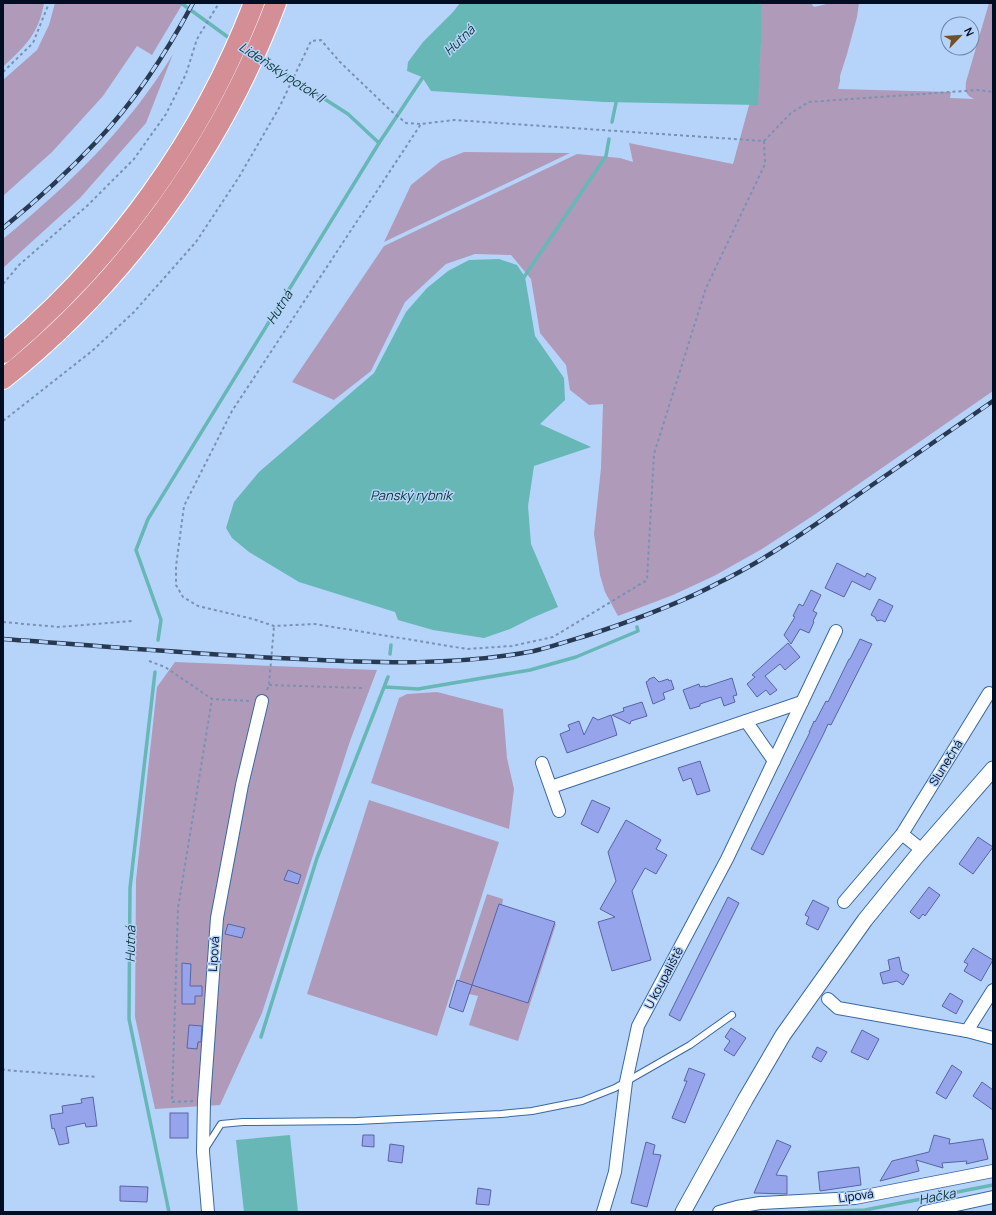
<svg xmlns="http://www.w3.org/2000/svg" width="996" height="1215" font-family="Manrope,sans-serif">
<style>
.green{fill:#b09aba}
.water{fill:#66b7b6}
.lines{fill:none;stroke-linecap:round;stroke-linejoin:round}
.stream{stroke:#66b7b6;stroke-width:3.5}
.building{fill:#96a5eb;stroke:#5864a5}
.service-casing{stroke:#3a68a1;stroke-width:8}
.minor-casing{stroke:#3a68a1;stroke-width:14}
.tertiary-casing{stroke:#3a68a1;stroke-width:17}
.trunk-casing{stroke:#fff;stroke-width:22}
.path{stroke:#7992b2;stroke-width:2;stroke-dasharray:3 3;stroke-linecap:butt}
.service{stroke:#fff;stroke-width:6}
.minor{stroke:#fff;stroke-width:12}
.tertiary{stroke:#fff;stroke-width:15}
.trunk{stroke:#d38e96;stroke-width:20}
.rail-casing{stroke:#283952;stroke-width:4.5}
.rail{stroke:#b6d4fa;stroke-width:3;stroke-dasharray:9;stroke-linecap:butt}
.labels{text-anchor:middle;stroke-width:3;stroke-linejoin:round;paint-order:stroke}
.street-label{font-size:12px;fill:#000e23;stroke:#b6d4fa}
.water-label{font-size:13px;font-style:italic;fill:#0d3535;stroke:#b6d4fa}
</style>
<rect width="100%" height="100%" fill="#b6d4fa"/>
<g class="green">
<path d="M3,3H44C39,34 24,47 3,67Z"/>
<path d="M55,3H183L152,55L137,46L103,96L52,152L3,196V80L37,50L49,25Z"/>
<path d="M761,3H811L814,7L831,3H859L857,17L847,54L840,76V81L838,89L951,92L950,98L974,99C966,95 965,93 966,82L989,3H993V391L814,515L762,549L714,576L673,595L618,616L605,592L600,575L594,534L601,468L603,404L589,405L570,390L566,365L540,333L531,279L511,255L475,254L446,264L405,302L371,371L334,400L292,382L384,246L577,154L620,158L633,162L629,143L733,164L760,65Z"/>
<path d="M173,54L146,123L80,198L3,268V239C70,184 128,128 173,54Z"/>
<path d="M464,152L570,153L384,242L411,185L441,161Z"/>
<path d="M175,662L377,670L350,741L262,1013L220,1105L155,1109L135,1017L136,880L157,687Z"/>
<path d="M437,692L503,709L507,758L514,789L509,829L371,783L399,698L407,694Z"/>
<path d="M369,800L499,842L437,1036L307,994Z"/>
<path d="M487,894L503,899L502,906L556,924L518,1041L469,1025L478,996L469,994L463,1011L450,1007Z"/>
</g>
<g class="water">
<path d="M460,3H761V42L758,105L604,102L431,91L422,77L407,71L408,62L423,42L453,12Z"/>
<path d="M499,259L517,265L525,277L535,336L564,378L565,400L540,424L591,447L534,466L528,506L531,544L558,607L532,618L510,629L484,638L433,630L398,620L395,612L299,582L249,552L232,538L226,528L234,502L259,472L374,373L406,312L427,288L448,271L469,260Z"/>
<path d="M290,1135L298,1212H244L236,1140Z"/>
</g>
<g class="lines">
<g class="stream">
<path d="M181,3L232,40"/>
<path d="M259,57L348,114L379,143"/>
<path d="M612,122L617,98"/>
<path d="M522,280L606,156L609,139"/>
<path d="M158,640L161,620L136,550L148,519L379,143L425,74"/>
<path d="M390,654L391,645"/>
<path d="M155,672L130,888L129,1019L169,1212"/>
<path d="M385,687L418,689L530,670L576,657L638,631L637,627"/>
<path d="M261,1037L317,858L388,677"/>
<path d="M809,1212L865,1210L993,1185"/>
</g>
</g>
<g class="building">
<path d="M837,563L865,577L867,573L876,578L870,590L852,581L844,597L825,588Z"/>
<path d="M811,590L821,595L813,611L817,613L813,621L814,622L809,633L800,629L791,644L784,635L795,617L793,616L799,604L803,606Z"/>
<path d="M879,599L893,606L885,622L881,620L877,621L875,617L871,615Z"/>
<path d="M860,639L872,644L831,725L828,724L824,733L763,855L751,849L810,732H809L812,726L814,721L815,722L826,701L828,702L849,659H850Z"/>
<path d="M788,643L800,657L785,670L780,664L765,676L777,690L770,695L766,690L757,697L747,684L755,677L752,675Z"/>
<path d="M654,677L659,682L668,679L669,681L671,680L674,689L663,693L665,699L653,704L646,682L648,681L649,679Z"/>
<path d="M732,678L737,695L733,696L735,702L724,706L721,697L700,704V706L690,709L683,690L699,684L700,687L705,686V687Z"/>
<path d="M642,702L647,716L631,721L630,724L612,715L624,711L623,708Z"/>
<path d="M611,715L617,735L567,753L560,734L570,730L568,725L579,721L584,735L593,717L598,720Z"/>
<path d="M700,761L710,791L697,795L691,778L683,781L678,768Z"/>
<path d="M592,800L610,808L598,833L581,824Z"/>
<path d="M626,820L661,840L656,849L667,855L656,874L645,868L632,891L651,960L612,971L598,922L615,917L600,909L616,881L608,852Z"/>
<path d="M978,837L993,847L973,874L959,864Z"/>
<path d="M288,870L301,875L298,884L284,880Z"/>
<path d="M929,887L940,895L925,916L923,914L919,919L910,912Z"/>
<path d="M728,897L739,903L680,1021L669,1015Z"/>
<path d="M813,900L829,908L818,930L806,924L809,917L805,915Z"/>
<path d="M499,904L555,922L528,1003L472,985Z"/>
<path d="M228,924L245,928L242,938L225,934Z"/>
<path d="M973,948L993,960L981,981L964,971L968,964L964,962Z"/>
<path d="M899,957L902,971L909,975L903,985L897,981L883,984L880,973L890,970L888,960Z"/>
<path d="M182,963L191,964L190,986H202V996H195V1004H182Z"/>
<path d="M457,980L472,985L463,1012L449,1007Z"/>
<path d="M950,993L963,1001L956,1014L942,1006Z"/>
<path d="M189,1025L202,1026L201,1042H198L197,1049L187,1048Z"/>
<path d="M731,1028L746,1038L734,1056L724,1050L730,1041L725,1037Z"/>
<path d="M862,1030L879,1039L868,1060L851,1052Z"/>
<path d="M817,1047L827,1052L821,1062L812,1057Z"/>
<path d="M952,1065L962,1072L946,1099L936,1093Z"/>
<path d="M689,1068L705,1074L685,1123L672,1118L687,1081H684Z"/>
<path d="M982,1082L993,1090V1110L973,1096Z"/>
<path d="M93,1097L97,1126L86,1127L85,1123L66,1127L69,1143L59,1145L54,1128L52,1129L50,1115L63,1113L62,1106L82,1103L81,1099Z"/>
<rect x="170" y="1113" width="18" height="25"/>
<path d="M363,1135H374V1147L362,1146Z"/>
<path d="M934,1135L950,1139L949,1144L983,1139L988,1159L966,1164L967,1161L942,1163L943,1168L916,1160L919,1171L880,1181L892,1161L929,1152Z"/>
<path d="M777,1140L791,1146L776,1175L787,1176V1194L754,1193Z"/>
<path d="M646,1142L655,1145L653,1154L661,1155L647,1207L631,1203Z"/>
<path d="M390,1144L404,1146L402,1163L388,1161Z"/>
<path d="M859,1167L861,1185L820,1191L818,1172Z"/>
<path d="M120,1186L148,1187L147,1202L120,1201Z"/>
<path d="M478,1188L491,1190L489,1205L476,1204Z"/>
</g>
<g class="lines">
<g class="service-casing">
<path id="service" d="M205,1149L221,1124L243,1122L357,1121L501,1114L532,1111L582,1101L615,1088L690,1045L732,1015"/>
</g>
<g class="minor-casing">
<g id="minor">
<path d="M746,721L774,761"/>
<path d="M542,763L559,811"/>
<path d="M551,787L802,702"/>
<path d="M902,834L922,850"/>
<path d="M844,902L902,834L989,693"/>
<path d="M828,999L838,1008L967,1031L993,1038"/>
<path d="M967,1031L993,990"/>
<path d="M208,1212L203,1152L204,1101L217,918L242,785L262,701"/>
<path d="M603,1212L615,1172L626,1082L638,1026L727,859L836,631"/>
<path d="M719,1212L737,1207L760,1203L855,1198L993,1171"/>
<path d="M924,1212L993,1197"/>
</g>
</g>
<g class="tertiary-casing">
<path id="tertiary" d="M683,1212L745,1100L783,1035L865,920L916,857L993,769"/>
</g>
<g class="trunk-casing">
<g id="trunk">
<path d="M3,353C115,259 202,139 254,3"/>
<path d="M3,379C125,282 221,149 276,3"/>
</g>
</g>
<g class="path">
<path d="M3,72L33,43L49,3"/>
<path d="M764,141L765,164L706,288L654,454L647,580L553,637L512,646L467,649L315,624L274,626L253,619L198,606L183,597L176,585V566L184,506L232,411L421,124L454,120L764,141L791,113L809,102L978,90L993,92"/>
<path d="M3,284L19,265L88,205L134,159L166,114L186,74L197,39L219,3"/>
<path d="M3,421L92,351L134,312L196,242L239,177L279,108L311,41L321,40L340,62L390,110L406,123L421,124"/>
<path d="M3,622L58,627L132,621"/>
<path d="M149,661L165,667L212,699L251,701"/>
<path d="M269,685L362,688"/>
<path d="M267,690L269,685L274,626"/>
<path d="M3,1068L4,1070L97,1077"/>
<path d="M193,1101L172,1102L178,908L212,699"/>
</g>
<use href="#service" class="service"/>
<use href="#minor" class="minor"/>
<use href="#tertiary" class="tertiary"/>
<use href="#trunk" class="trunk"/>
<g class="rail-casing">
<g id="rail">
<path d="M3,228C36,201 68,172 97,141C134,102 168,50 193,3"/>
<path d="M3,639C102,646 201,655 300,659C378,663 457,666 534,651C554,646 575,639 595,633C637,619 679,604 718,583C769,558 815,525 862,492C905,462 949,432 993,401"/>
</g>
</g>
<use href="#rail" class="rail"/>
</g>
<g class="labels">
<g class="street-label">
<text transform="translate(946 763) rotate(-58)" y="4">Slunečná</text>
<text transform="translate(214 954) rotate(-86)" y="4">Lipová</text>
<text transform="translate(664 978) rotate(-62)" y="4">U koupaliště</text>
<text transform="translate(856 1196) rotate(-8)" y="4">Lipová</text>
</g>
<g class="water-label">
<text transform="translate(459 40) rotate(-44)" y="5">Hutná</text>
<text transform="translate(282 72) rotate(33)" y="5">Lideňský potok II</text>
<text transform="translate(279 307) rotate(-58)" y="5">Hutná</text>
<text x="411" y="500">Panský rybník</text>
<text transform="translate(130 944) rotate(-89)" y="5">Hutná</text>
<text transform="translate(937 1196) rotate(-11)" y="5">Hačka</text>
</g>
</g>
<rect width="996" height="1215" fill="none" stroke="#000e23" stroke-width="8"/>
<g transform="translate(960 36) rotate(65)"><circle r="19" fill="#b6d4fa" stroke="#6d85a4"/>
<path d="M0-3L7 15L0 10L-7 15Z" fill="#705126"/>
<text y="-6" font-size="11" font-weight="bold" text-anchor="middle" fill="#000e23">N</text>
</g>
</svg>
